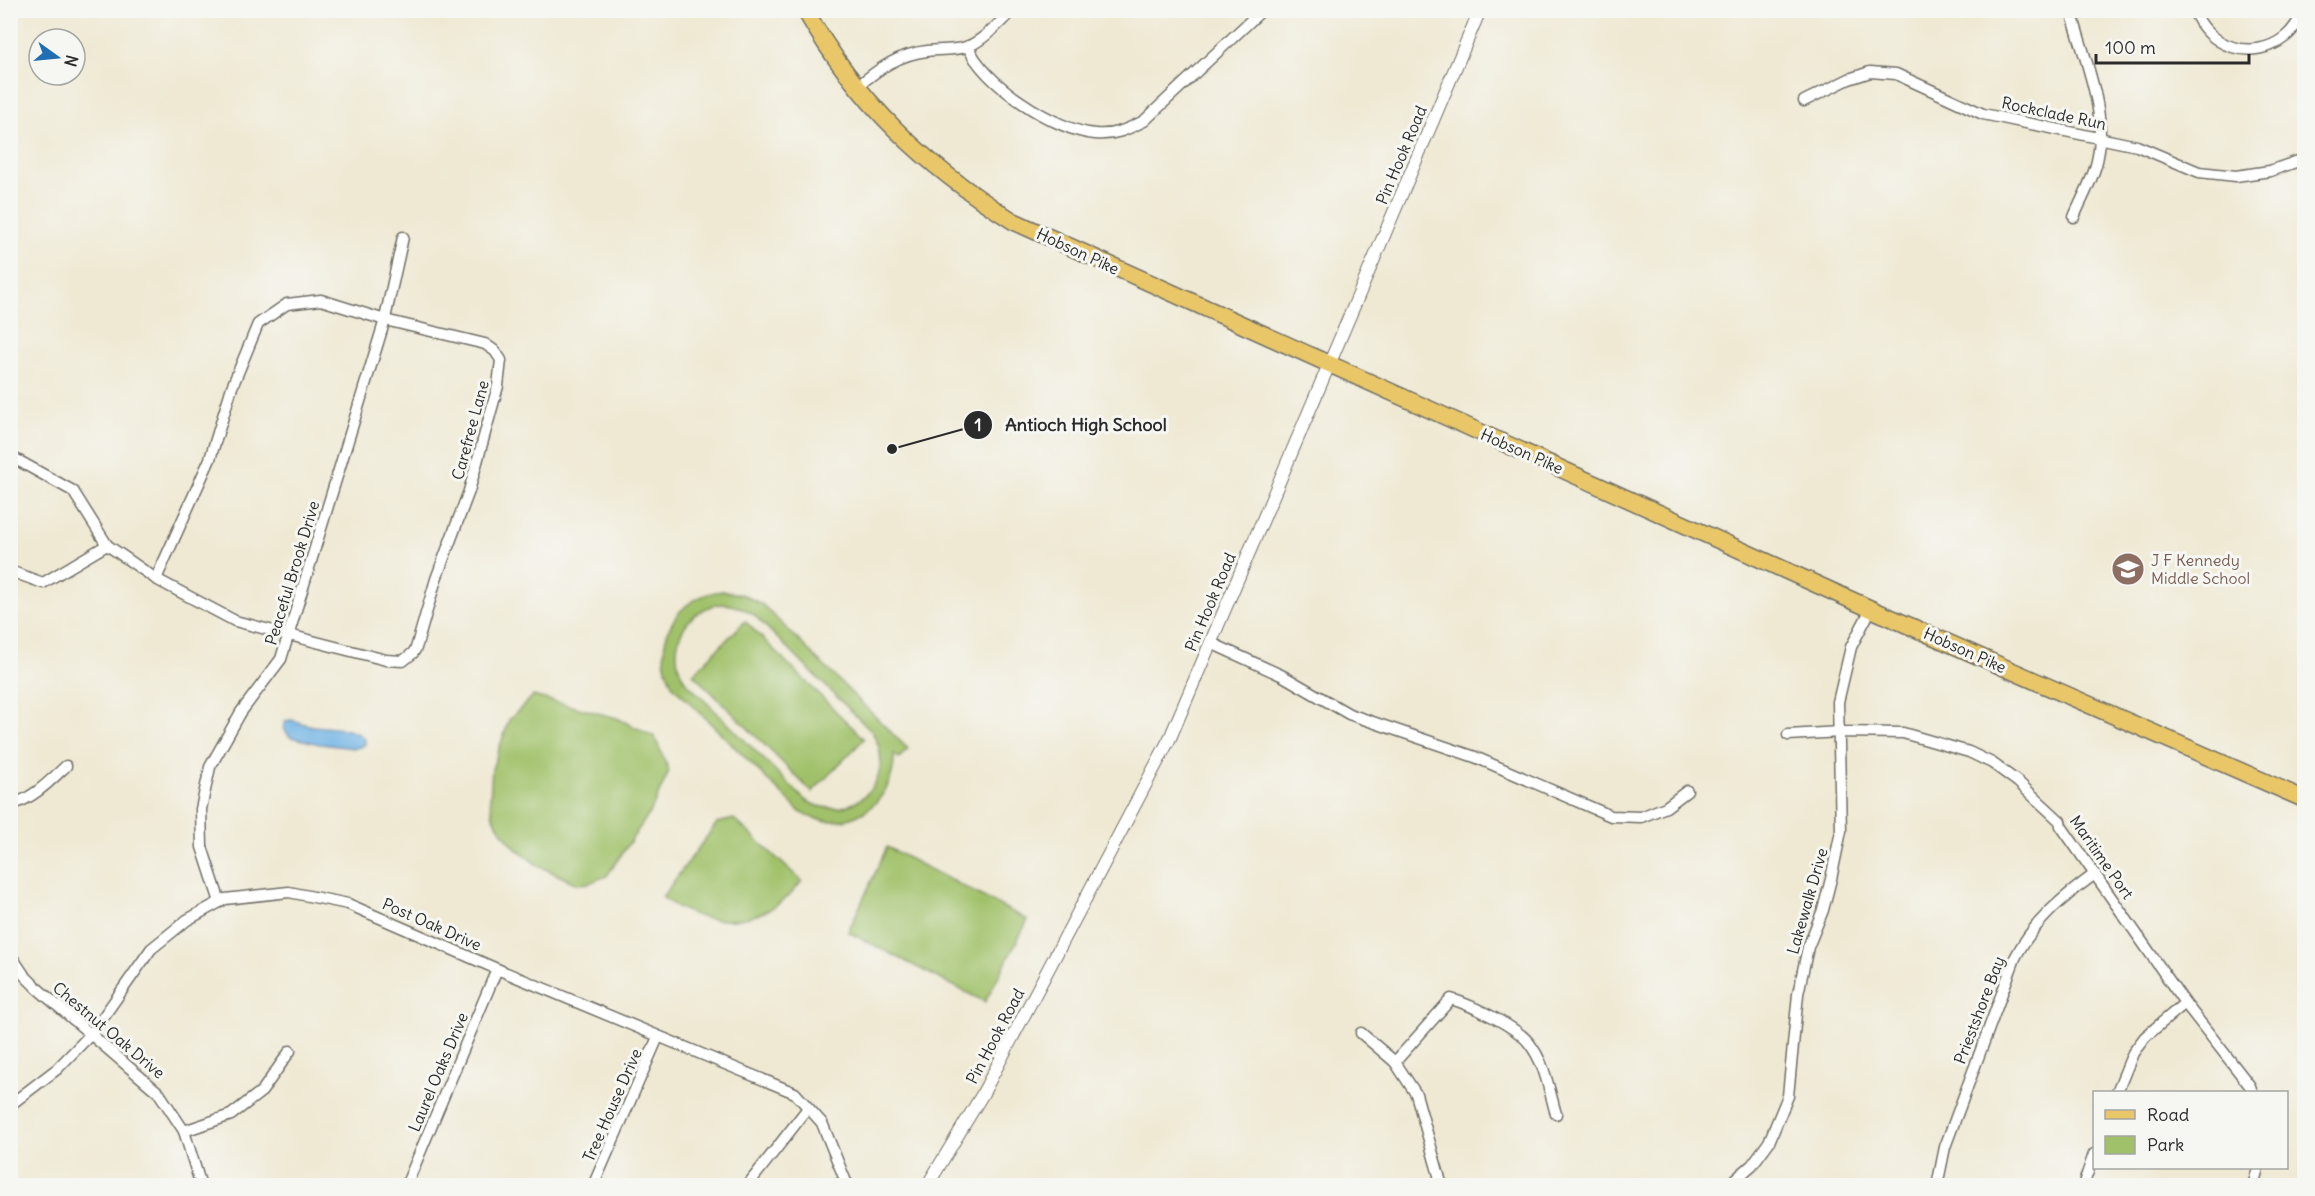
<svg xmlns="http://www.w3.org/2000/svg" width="2315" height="1196" font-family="Delius,sans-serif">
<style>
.green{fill:#a0c169;stroke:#66764a;stroke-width:1.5;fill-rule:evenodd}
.water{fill:#70b2e5;stroke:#4e6e88;stroke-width:1.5}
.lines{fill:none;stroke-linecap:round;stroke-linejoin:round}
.minor-casing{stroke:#706e66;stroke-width:13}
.tertiary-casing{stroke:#706e66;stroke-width:14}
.primary-casing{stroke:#706e66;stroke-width:19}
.minor{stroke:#fff;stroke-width:10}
.tertiary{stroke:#fff;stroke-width:12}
.primary{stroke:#e9c769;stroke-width:16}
.labels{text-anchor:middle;stroke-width:6;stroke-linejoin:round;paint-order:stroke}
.street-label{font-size:16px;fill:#2b2b2b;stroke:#f6f6f2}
.education-label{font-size:16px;fill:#785e54;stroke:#f6f6f2;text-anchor:start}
.leader{fill:none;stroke:#2b2b2b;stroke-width:2}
.callout-dot{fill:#2b2b2b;stroke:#f6f6f2;stroke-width:2}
.mark-label{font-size:18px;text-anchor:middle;font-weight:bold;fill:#fff}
.callout-label{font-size:18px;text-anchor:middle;font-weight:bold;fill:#2b2b2b;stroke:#f6f6f2;stroke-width:6;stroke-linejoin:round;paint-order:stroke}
</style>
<rect width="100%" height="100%" fill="#f6f6f2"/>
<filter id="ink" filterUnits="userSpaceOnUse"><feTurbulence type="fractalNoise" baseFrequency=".0167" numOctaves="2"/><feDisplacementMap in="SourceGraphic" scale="12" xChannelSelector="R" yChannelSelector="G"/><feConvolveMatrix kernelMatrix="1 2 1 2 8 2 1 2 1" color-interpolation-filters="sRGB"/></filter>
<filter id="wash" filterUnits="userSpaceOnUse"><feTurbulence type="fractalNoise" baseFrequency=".008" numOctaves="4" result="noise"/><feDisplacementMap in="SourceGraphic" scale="24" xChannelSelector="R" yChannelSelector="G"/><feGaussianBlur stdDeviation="1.35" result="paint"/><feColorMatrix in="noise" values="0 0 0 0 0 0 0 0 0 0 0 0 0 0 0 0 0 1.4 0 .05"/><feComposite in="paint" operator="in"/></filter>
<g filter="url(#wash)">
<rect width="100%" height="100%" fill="#efe9d3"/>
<g class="green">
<path d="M724,591L744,595L763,605L908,749L899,758L894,754C896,804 845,838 800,812L673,686C649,644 676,594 724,591ZM726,604L742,608L753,614L872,732C901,778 851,828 805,800L685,681C664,647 686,605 726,604Z"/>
<path d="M745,621L864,739L812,792L693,674Z"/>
<path d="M533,696L617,718L655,737L669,771L651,811L607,876L589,883L577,884L539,866L516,849L502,832L493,817L490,800L492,769L509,720Z"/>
<path d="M734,819L802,881C765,928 708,932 662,897L717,823Z"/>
<path d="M887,847L1028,920L985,1002L848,932Z"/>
</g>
<path class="water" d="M291,720C299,722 306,725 314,726C330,728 353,727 365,739V744L361,747L354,748L320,744L290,737L283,728L285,721Z"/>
</g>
<g filter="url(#ink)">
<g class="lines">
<g class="minor-casing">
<g id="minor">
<path d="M2071,10C2084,60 2110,114 2096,165C2091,183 2081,200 2074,217"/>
<path d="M2194,10C2208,48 2253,62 2285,37C2294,30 2299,20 2304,10"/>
<path d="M968,46C982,83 1056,131 1095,134C1114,136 1128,129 1144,121L1262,10"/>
<path d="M857,87C878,69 899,54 927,51C940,49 957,51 969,46C985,39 1000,22 1013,10"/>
<path d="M1804,101L1849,79L1870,72L1896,74L1983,114L2137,146L2199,172L2236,176L2270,171L2304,159"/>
<path d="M321,300L385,320L485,344L495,351L501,360L498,386L469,491L436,579L416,648L413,653L403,661L386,660L235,621L156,579L210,459L232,387L258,324L287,304Z"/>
<path d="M10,456L73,491L107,545L156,579"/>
<path d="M10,571L43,583L107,545"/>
<path d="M1211,643L1283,676L1349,714L1475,757L1611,816L1641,817L1666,807L1687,791"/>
<path d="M1788,735L1840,732L1903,733L1969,752L1992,763L2018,782L2060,821L2061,826L2185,1003L2250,1086L2252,1092"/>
<path d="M10,805C33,799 50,781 66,766"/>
<path d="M220,902L202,847L201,809L210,767L241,712L281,659L384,323L403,237"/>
<path d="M10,954L24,975L38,989L159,1093L184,1131L201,1186"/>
<path d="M1361,1033L1395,1062L1416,1094L1442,1186"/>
<path d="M1395,1062L1451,999C1471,1005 1516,1026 1529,1043C1545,1063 1549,1090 1556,1114"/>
<path d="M2117,1092L2133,1053L2145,1037L2185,1003"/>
<path d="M10,1105L57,1069L92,1033L151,949L187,920L225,899L289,892L348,904L497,969L795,1093L822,1123L846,1182L851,1186"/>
<path d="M184,1131L231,1115L262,1091L290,1051"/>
<path d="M406,1186L497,969"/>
<path d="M593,1186L658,1037"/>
<path d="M747,1186L808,1108"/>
<path d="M832,1186L846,1182"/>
<path d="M1728,1186L1752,1165L1769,1142L1788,1096L1798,994L1808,947L1823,910L1831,879L1841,831L1838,702L1851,647L1871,609"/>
<path d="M1937,1186L1945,1147L2015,958C2034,921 2062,898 2095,874"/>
<path d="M2083,1186L2094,1154"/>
<path d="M2253,1186L2258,1168"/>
</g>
</g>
<g class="tertiary-casing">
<path id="tertiary" d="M927,1186L982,1095L1170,738L1480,10"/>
</g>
<g class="primary-casing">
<path id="primary" d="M805,10C858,103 924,165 1013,221L1871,609L2304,799"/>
</g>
<use href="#minor" class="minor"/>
<use href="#tertiary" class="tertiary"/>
<use href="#primary" class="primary"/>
</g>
</g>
<defs>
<g id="school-disc" transform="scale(1.725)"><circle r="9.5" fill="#8d6e63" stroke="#f6f6f2"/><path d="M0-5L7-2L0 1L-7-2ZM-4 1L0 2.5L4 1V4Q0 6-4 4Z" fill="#fff"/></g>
</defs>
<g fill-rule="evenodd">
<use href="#school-disc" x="2128" y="569"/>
</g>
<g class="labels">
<g class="street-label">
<text transform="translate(2054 113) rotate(12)" y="6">Rockclade Run</text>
<text transform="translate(1401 155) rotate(-67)" y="6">Pin Hook Road</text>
<text transform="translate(1078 251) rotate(25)" y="6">Hobson Pike</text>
<text transform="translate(470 430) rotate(-75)" y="6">Carefree Lane</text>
<text transform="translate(1522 451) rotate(24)" y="6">Hobson Pike</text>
<text transform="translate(292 573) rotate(-73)" y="6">Peaceful Brook Drive</text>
<text transform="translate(1210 602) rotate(-67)" y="6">Pin Hook Road</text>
<text transform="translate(1965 650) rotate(24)" y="6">Hobson Pike</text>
<text transform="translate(2102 857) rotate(55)" y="6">Maritime Port</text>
<text transform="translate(1807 901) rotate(-74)" y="6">Lakewalk Drive</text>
<text transform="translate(432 924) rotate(24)" y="6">Post Oak Drive</text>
<text transform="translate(1979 1010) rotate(-69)" y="6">Priestshore Bay</text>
<text transform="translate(109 1030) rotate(40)" y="6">Chestnut Oak Drive</text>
<text transform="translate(995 1036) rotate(-62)" y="6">Pin Hook Road</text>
<text transform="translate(438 1072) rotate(-67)" y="6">Laurel Oaks Drive</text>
<text transform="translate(612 1105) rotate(-66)" y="6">Tree House Drive</text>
</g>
<g class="education-label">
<text x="2151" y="566">J F Kennedy<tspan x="2151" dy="18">Middle School</tspan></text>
</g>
</g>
<path class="leader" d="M892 449L978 425"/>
<g class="callout-dot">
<circle cx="892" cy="449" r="6"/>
<circle cx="978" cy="425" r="15"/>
</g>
<g class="mark-label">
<text x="978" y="431">1</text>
</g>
<g class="callout-label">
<text x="1086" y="431">Antioch High School</text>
</g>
<rect width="2315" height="1196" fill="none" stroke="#f6f6f2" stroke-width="36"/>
<rect x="2093" y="1091" width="195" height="78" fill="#f6f6f2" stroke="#a5a5a2" stroke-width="1.5"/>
<rect x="2105" y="1110" width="30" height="9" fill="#e9c769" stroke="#a5a5a2" stroke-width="1.5"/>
<text x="2147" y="1121" font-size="18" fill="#2b2b2b">Road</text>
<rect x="2105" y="1136" width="30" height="18" fill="#a0c169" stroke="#a5a5a2" stroke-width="1.5"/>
<text x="2147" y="1151" font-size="18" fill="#2b2b2b">Park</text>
<g transform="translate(57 57) rotate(105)"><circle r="28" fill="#f6f6f2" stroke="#a5a5a2" stroke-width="1.5"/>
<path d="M0-4.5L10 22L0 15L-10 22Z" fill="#1f6fb2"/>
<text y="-9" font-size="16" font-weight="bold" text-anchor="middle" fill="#2b2b2b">N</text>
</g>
<path d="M2096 54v9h153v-9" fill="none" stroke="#2b2b2b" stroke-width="3"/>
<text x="2105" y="54" font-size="18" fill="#2b2b2b" stroke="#f6f6f2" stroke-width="4.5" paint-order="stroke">100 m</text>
</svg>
